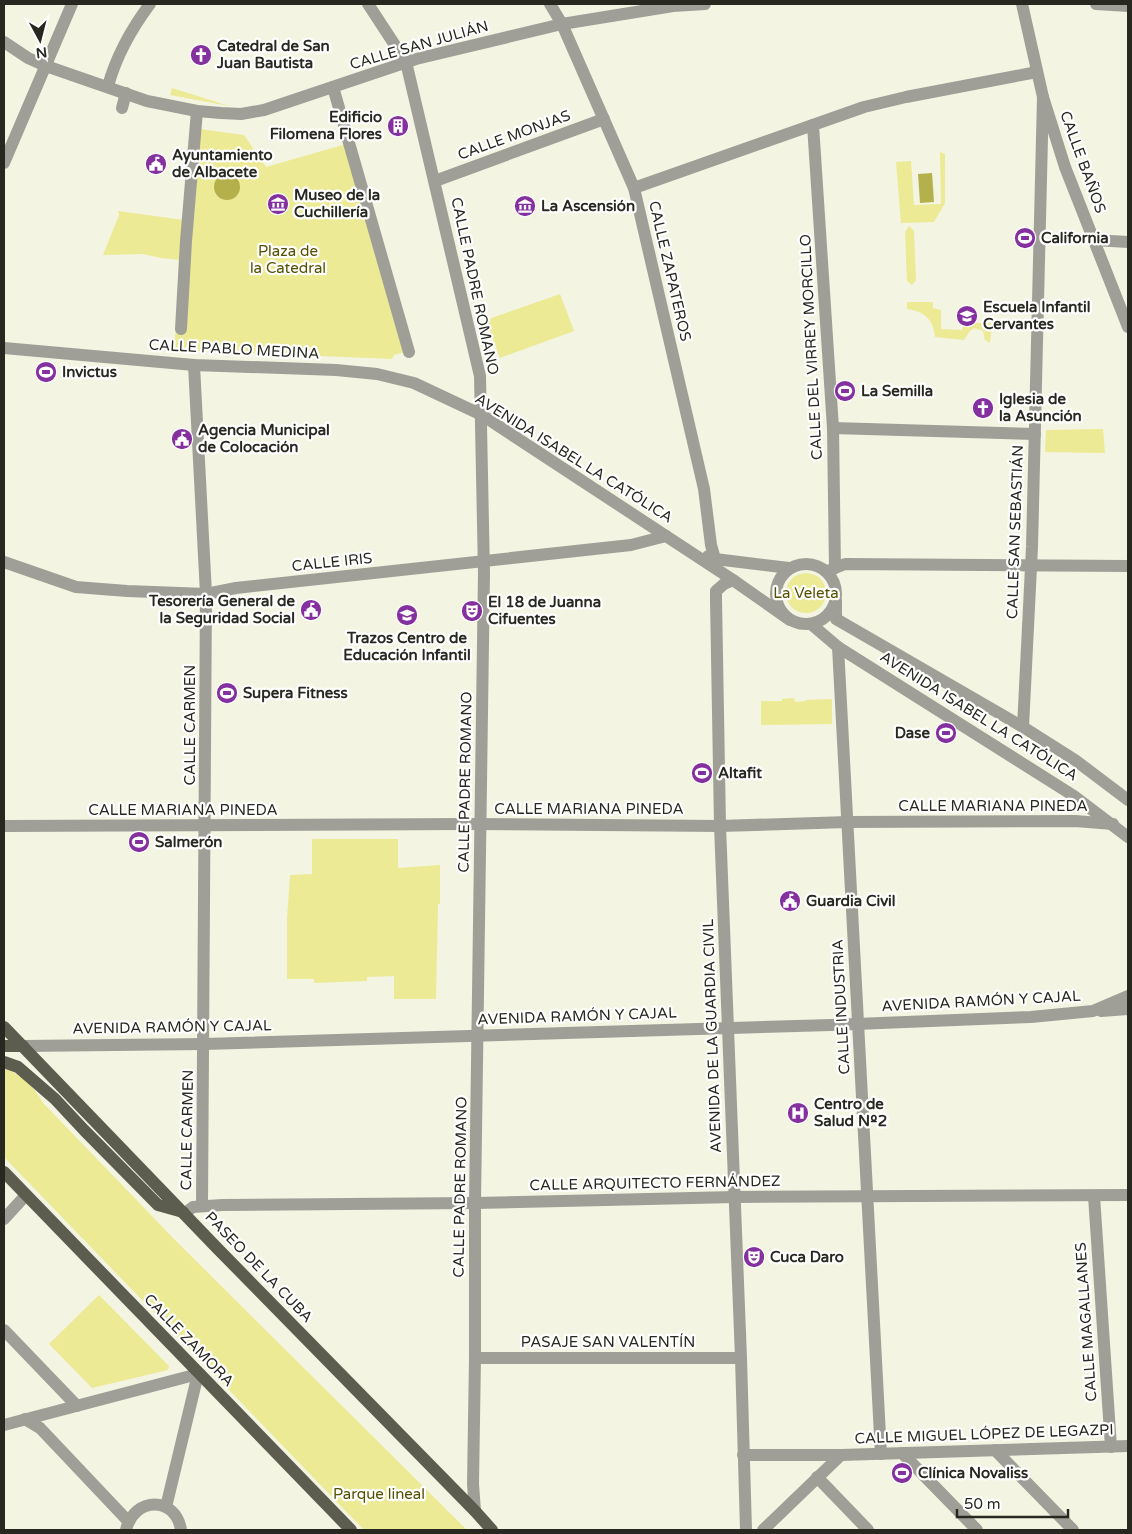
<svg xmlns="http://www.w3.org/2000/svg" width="1132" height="1534" font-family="'Varela Round',sans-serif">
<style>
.green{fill:#ecea94}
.water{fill:#b4b14d}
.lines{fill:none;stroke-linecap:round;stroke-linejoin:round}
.minor{stroke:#9f9f98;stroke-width:12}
.major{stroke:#5c5c4f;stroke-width:12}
.labels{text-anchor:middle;stroke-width:4.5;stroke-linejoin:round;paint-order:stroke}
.street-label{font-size:15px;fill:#282821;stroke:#fff}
.poi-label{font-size:15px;font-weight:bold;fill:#282821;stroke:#fff;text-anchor:start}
.park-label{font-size:15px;fill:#535000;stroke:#fff}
</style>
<rect width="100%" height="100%" fill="#f4f4e2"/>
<g class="green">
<path d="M172,88L229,106L170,95Z"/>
<path d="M192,128L244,135L266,167L353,142L412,350L394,355L392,359L174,350L181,260L161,258L143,254L103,255L119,215L118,211L184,220Z"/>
<path d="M940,152L945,154V203L934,222L901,223L896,162L911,161L914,205L941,204Z"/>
<path d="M909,226L914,231L916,280L912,285L907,281L905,232Z"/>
<path d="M560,294L574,331L500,358L486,320Z"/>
<path d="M907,302H933V308L941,310V329L962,330L964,323H992L990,343L985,340L983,331L974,328L969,332L964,340L935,337C934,319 923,311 907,309Z"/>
<path d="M1103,429L1105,453L1045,452L1046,430Z"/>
<circle cx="806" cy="593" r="20"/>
<path d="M794,698L795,702L805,701L806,700L832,699V724L761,725V701H782V699Z"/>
<path d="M312,839H398V868L440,865V904H438L436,999H394V976L367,977V981L314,983V979H287V919L290,875L312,874Z"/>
<path d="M4,1068C25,1077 32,1085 44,1104L175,1240L467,1530H364L4,1157Z"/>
<path d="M99,1295L169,1366L168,1370L92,1388L49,1344Z"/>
</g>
<g class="water">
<path d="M932,173L934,202L920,203L918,174Z"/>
<circle cx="227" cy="187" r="13"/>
</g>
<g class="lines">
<g class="minor">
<path d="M368,4L406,62L480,376L484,573L475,1203V1358L473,1484L475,1511"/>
<path d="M550,4L562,24L634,188L704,489L711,545L715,559"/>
<path d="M1022,4L1043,97L1065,167L1128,327"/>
<path d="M1096,4L1128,6"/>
<path d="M4,42L28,58L46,66L147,101L197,111L221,113L241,114L264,110L416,59L562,24L673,6L705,4"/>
<path d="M108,86C116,57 132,28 150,4"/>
<path d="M333,87L409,352"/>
<path d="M122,108L126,93"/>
<path d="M813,125L833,428L835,568"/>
<path d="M4,163L72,4"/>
<path d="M435,181L604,119"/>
<path d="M634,188L864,107L906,97L1037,72"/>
<path d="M1094,240L1128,242"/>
<path d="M181,329L186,241L197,111"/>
<path d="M4,348L194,365L336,370L377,374L414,383L482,415L500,427L733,580L790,620"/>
<path d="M194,365L206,594L202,1205"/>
<path d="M833,428L1035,434"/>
<path d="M708,556L715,559L789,568"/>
<path d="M4,562L76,587L127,591L206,594L236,588L631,545L666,536"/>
<circle cx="806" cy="594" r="30"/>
<path d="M830,570L845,564L1128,566"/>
<path d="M733,580L724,584L716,591V599L720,826L741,1358L746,1530"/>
<path d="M836,601V619L1023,727L1075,760L1128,800"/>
<path d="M811,624L838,647L1074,796L1128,837"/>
<path d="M838,647L881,1454"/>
<path d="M1023,727L1032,547L1043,97"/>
<path d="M4,826L469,824L720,826L848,822L1075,821L1113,824"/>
<path d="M1101,1011L1128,1009"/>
<path d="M23,1046L204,1044L831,1025L1031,1017L1093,1011L1128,996"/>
<path d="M1094,1196L1111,1447"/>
<path d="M185,1213L193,1207L222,1205L475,1203L735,1197L1128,1195"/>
<path d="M4,1219L26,1195"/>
<path d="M4,1330L77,1406"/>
<path d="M475,1358H741"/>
<path d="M25,1419L40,1428L128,1521"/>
<path d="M4,1425L198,1374"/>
<path d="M995,1450L1073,1530"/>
<path d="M902,1453L977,1530"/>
<path d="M743,1455H841"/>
<path d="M817,1477L868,1530"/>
<path d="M166,1507L198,1374"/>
<path d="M126,1530C134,1496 176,1496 181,1530"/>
<path d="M763,1530L841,1455L1128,1446"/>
</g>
<g class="major">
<path d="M4,1027L217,1248L475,1511L492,1530"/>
<path d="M4,1046H23"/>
<path d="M4,1062L18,1067L55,1099L84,1130L158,1205L183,1212"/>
<path d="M4,1172L351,1530"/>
</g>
</g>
<defs>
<g id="church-disc" transform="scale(1.125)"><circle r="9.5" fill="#85309f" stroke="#fff"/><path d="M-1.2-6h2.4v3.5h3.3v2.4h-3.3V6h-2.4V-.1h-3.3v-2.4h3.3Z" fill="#fff"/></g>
<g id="building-disc" transform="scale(1.125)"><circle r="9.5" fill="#85309f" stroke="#fff"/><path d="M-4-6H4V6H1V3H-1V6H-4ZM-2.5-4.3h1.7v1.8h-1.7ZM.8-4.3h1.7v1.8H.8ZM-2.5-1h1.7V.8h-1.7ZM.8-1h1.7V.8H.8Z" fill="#fff"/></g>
<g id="civic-disc" transform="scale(1.125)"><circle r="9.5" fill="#85309f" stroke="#fff"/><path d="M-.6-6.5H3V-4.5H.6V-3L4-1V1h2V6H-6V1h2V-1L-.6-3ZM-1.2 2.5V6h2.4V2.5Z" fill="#fff"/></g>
<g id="museum-disc" transform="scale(1.125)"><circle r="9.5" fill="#85309f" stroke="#fff"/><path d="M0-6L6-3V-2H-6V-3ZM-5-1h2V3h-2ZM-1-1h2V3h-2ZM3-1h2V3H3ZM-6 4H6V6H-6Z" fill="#fff"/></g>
<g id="stadium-disc" transform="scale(1.125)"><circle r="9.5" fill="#85309f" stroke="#fff"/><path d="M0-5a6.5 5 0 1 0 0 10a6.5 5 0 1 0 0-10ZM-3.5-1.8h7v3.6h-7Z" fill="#fff"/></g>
<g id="school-disc" transform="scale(1.125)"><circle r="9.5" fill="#85309f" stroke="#fff"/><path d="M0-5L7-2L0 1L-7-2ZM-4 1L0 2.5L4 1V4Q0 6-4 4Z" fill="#fff"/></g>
<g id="theatre-disc" transform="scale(1.125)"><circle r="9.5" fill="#85309f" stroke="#fff"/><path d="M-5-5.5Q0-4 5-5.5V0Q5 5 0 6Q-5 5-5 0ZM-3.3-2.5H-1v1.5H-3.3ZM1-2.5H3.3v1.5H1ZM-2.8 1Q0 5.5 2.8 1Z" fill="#fff"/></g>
<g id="hospital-disc" transform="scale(1.125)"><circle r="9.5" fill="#85309f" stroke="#fff"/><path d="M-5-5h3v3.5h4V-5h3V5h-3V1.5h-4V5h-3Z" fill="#fff"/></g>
</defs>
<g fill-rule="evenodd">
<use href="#church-disc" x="201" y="55"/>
<use href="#building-disc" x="398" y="126"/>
<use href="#civic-disc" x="156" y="164"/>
<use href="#museum-disc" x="278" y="204"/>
<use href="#museum-disc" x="525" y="206"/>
<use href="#stadium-disc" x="1025" y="238"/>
<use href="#school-disc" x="967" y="316"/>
<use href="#stadium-disc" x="46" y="372"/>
<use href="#stadium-disc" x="845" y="391"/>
<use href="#church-disc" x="983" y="408"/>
<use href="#civic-disc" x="182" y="439"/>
<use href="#civic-disc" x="311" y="610"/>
<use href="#theatre-disc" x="472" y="611"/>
<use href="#school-disc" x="407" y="615"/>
<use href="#stadium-disc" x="227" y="693"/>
<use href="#stadium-disc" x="946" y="733"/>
<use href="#stadium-disc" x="702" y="773"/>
<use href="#stadium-disc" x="139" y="842"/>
<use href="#civic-disc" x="790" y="901"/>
<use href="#hospital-disc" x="798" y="1113"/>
<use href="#theatre-disc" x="754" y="1257"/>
<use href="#stadium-disc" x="902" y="1473"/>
</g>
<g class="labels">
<g class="street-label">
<text transform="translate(419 45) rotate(-16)" y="5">CALLE SAN JULIÁN</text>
<text transform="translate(514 135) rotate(-20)" y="5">CALLE MONJAS</text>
<text transform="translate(1083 162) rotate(70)" y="5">CALLE BAÑOS</text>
<text transform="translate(670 271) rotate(77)" y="5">CALLE ZAPATEROS</text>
<text transform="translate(475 286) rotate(78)" y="5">CALLE PADRE ROMANO</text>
<text transform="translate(811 347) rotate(-93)" y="5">CALLE DEL VIRREY MORCILLO</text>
<text transform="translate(234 349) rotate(3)" y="5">CALLE PABLO MEDINA</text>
<text transform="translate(574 458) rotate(32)" y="5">AVENIDA ISABEL LA CATÓLICA</text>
<text transform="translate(1015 532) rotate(-88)" y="5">CALLE SAN SEBASTIÁN</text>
<text transform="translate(332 562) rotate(-6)" y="5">CALLE IRIS</text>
<text transform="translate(979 716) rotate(32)" y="5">AVENIDA ISABEL LA CATÓLICA</text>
<text transform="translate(190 725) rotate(-90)" y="5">CALLE CARMEN</text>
<text transform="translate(465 782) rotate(-89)" y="5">CALLE PADRE ROMANO</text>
<text x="993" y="811">CALLE MARIANA PINEDA</text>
<text x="589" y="814">CALLE MARIANA PINEDA</text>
<text x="183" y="815">CALLE MARIANA PINEDA</text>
<text transform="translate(981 1001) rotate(-3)" y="5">AVENIDA RAMÓN Y CAJAL</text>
<text transform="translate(841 1007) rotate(-93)" y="5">CALLE INDUSTRIA</text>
<text transform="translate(577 1016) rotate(-2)" y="5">AVENIDA RAMÓN Y CAJAL</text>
<text transform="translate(172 1027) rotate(-1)" y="5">AVENIDA RAMÓN Y CAJAL</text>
<text transform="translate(712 1036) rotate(-92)" y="5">AVENIDA DE LA GUARDIA CIVIL</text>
<text transform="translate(187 1130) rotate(-89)" y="5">CALLE CARMEN</text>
<text transform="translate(655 1183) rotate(-1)" y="5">CALLE ARQUITECTO FERNÁNDEZ</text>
<text transform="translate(460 1187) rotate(-89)" y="5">CALLE PADRE ROMANO</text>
<text transform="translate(259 1267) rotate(46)" y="5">PASEO DE LA CUBA</text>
<text transform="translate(1086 1322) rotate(-94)" y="5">CALLE MAGALLANES</text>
<text transform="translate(189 1340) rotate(46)" y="5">CALLE ZAMORA</text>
<text x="608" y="1347">PASAJE SAN VALENTÍN</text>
<text transform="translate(984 1434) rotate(-2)" y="5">CALLE MIGUEL LÓPEZ DE LEGAZPI</text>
</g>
<g class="poi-label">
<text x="217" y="51">Catedral de San<tspan x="217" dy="17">Juan Bautista</tspan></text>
<text x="382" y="122" text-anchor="end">Edificio<tspan x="382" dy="17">Filomena Flores</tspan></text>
<text x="172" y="160">Ayuntamiento<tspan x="172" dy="17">de Albacete</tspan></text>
<text x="294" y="200">Museo de la<tspan x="294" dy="17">Cuchillería</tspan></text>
<text x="541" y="211">La Ascensión</text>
<text x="1041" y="243">California</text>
<text x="983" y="312">Escuela Infantil<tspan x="983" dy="17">Cervantes</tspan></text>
<text x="62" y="377">Invictus</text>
<text x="861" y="396">La Semilla</text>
<text x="999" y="404">Iglesia de<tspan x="999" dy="17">la Asunción</tspan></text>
<text x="198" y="435">Agencia Municipal<tspan x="198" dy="17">de Colocación</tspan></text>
<text x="295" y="606" text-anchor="end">Tesorería General de<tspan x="295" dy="17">la Seguridad Social</tspan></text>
<text x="488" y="607">El 18 de Juanna<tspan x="488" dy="17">Cifuentes</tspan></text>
<text x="407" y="643" text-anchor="middle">Trazos Centro de<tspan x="407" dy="17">Educación Infantil</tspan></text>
<text x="243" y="698">Supera Fitness</text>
<text x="930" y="738" text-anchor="end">Dase</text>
<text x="718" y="778">Altafit</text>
<text x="155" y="847">Salmerón</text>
<text x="806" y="906">Guardia Civil</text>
<text x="814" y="1109">Centro de<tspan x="814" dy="17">Salud Nº2</tspan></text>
<text x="770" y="1262">Cuca Daro</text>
<text x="918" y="1478">Clínica Novaliss</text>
</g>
<g class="park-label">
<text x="288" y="256">Plaza de<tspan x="288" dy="17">la Catedral</tspan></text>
<text x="806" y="598">La Veleta</text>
<text x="379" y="1499">Parque lineal</text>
</g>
</g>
<rect width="1132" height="1534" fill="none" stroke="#282821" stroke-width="10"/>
<g transform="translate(40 40) rotate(173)" stroke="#ffffff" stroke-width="4" paint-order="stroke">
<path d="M0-4L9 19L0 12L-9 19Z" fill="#282821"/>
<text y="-8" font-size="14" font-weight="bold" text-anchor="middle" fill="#282821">N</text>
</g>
<path d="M957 1509v8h111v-8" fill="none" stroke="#282821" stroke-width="2.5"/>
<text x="964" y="1509" font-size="15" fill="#282821" stroke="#ffffff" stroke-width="4" paint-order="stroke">50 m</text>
</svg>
